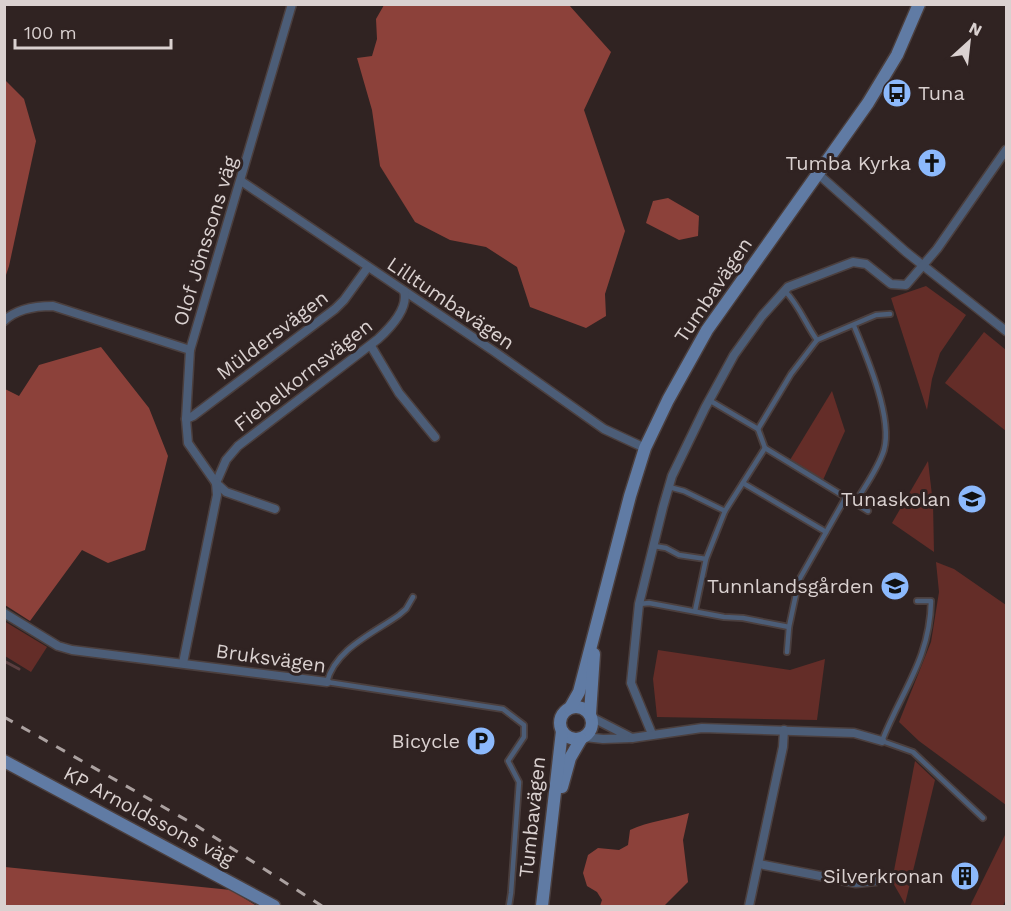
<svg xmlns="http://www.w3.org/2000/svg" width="1011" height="911" font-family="'Work Sans',sans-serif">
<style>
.green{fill:#642d28}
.forest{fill:#8c413a}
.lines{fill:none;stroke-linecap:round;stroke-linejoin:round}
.stream{stroke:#5b3f40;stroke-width:3}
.service-casing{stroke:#4b3f3e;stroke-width:8}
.minor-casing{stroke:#4b3f3e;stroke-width:11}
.secondary-casing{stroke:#4b3f3e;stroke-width:15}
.service{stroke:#4c5d77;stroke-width:4.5}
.minor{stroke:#4c5d77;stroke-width:8}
.secondary{stroke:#607ba4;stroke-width:12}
.rail{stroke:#aba1a0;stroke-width:3;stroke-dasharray:10 10;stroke-linecap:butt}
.labels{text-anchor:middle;stroke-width:6;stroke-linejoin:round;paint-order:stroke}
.poi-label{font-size:20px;fill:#dad1d0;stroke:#302322;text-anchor:end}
.street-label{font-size:20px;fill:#dad1d0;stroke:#302322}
</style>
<rect width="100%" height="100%" fill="#302322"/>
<g class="green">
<path d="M926,286L966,315L940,353L932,379L927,410L891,298Z"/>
<path d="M984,332L1006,350V431L945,383Z"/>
<path d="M832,391L845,431L823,480L790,460Z"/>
<path d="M928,461L933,504L934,552L892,523Z"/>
<path d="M936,562L954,569L1006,605V805L919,741L899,722L931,642L939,592Z"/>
<path d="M4,621L47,647L31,672L5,656Z"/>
<path d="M658,650L790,670L825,659L817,720L657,717L653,679Z"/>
<path d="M915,761L935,780L905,904L892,881Z"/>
<path d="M1006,833V899L1003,906H970Z"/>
</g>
<g class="forest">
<path d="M384,5H569L611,52L584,110L625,231L605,294L606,316L586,328L530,307L517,267L486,247L450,240L415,222L380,166L372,110L357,58L372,56L377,39L376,19Z"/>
<path d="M5,80L24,99L36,141L9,266L5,278Z"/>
<path d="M668,198L699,216L698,236L679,240L646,223L653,201Z"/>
<path d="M101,347L149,408L168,456L145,550L108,563L82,550L30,621L5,605V389L19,396L39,365Z"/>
<path d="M689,813L683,840L688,882L664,906H600L602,900L597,892L587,886L583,873L588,855L598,848L619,850L628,845L630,830C649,821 669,820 689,813Z"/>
<path d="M5,867L231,890L257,906H5Z"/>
</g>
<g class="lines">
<path class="stream" d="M4,661L19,669"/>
<g class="service-casing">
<g id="service">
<path d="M785,291C799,305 806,325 817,340"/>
<path d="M854,326C867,357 893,418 884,450C878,469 865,486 855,503"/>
<path d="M709,400L758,429L765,448"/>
<path d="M758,429L791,374L817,340L876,315L890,314"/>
<path d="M765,448L868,511"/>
<path d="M743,483L826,532"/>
<path d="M669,487L684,491L725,511"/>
<path d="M654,546L666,548L679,555L706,559"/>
<path d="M413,597L406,609L399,615C374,633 335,649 327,682L503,709L524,725V737L508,761L519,782L511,893L509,906"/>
<path d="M917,601H931C930,659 902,690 882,741L913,752L983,818"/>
<path d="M639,604L649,603L724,617L743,618L789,627"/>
<path d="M695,611L706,559L725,511L765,448"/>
<path d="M787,652L789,627L799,580L846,497"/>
</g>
</g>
<g class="minor-casing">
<g id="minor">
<path d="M817,173L906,252L1006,331"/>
<path d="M241,181L495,352L604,429L645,448"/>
<path d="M4,321C16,309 37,306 53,306L190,350"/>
<path d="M371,346L399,393L435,437"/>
<path d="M186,419L193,416L335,309L344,300L368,267"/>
<path d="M216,483L226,460L238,446L378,339C390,328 409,308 404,291"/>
<path d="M275,509L226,492L216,483L188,443L186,419L190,350L292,4"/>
<path d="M4,613L58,646L72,650L327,682"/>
<path d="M183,663L217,495L216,483"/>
<path d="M652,734L631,683L639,604L663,507L672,476L705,408L734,355L762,316L788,287L853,262L866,264L891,284L906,285L937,249L1006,150"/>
<path d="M585,737L603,739L632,738L591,717"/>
<path d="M632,738L702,728L854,733L882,741"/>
<path d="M759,864L856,883L876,881"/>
<path d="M749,906L783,747L784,730"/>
</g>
</g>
<g class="secondary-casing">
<g id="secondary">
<circle cx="576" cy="723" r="16"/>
<path d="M570,708L579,692L630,496L645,448L668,400L707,330L868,103L897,55L919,4"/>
<path d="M590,714L594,654"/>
<path d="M4,761L274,906"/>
<path d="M562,787L570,758L581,739"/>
<path d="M542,906L562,731"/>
</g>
</g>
<use href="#service" class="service"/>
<use href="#minor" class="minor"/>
<use href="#secondary" class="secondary"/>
<path class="rail" d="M4,717L197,826L322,906"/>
</g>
<defs>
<g id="bus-disc" transform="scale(1.5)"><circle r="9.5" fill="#8cb9fc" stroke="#302322"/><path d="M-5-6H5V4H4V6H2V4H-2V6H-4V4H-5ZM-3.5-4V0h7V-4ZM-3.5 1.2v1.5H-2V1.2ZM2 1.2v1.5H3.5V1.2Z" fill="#111"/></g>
<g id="church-disc" transform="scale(1.5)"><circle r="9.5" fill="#8cb9fc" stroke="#302322"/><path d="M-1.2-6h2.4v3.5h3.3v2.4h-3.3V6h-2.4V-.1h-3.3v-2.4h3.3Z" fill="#111"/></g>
<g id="school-disc" transform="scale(1.5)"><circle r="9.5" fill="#8cb9fc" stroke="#302322"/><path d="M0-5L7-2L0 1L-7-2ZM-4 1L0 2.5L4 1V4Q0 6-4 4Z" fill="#111"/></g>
<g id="parking-disc" transform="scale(1.5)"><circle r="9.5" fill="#8cb9fc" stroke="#302322"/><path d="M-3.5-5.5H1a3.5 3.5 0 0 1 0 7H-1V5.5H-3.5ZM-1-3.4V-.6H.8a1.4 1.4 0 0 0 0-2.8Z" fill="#111"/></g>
<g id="building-disc" transform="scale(1.5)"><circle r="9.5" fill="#8cb9fc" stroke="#302322"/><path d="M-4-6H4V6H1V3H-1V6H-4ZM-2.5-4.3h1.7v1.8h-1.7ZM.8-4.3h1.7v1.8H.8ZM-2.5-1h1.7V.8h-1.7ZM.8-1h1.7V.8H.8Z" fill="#111"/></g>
</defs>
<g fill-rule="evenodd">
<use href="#bus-disc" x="897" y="93"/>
<use href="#church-disc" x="932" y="163"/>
<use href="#school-disc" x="972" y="499"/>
<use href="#school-disc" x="895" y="586"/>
<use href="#parking-disc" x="481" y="741"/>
<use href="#building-disc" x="965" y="876"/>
</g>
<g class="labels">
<g class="poi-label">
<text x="918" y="100" text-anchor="start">Tuna</text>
<text x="911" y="170">Tumba Kyrka</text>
<text x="951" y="506">Tunaskolan</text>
<text x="874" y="593">Tunnlandsgården</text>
<text x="460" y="748">Bicycle</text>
<text x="944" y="883">Silverkronan</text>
</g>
<g class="street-label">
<text transform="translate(205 241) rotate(-73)" y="7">Olof Jönssons väg</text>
<text transform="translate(713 290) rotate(-56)" y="7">Tumbavägen</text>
<text transform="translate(451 303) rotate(34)" y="7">Lilltumbavägen</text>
<text transform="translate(272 335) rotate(-37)" y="7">Müldersvägen</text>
<text transform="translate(303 375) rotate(-38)" y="7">Fiebelkornsvägen</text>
<text transform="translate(271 658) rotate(8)" y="7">Bruksvägen</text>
<text transform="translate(149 816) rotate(28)" y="7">KP Arnoldssons väg</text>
<text transform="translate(532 817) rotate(-84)" y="7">Tumbavägen</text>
</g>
</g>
<rect width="1011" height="911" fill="none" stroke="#dad1d0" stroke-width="12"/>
<g transform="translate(969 42) rotate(27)" stroke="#302322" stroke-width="4.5" paint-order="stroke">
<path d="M0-4.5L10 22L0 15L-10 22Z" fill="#dad1d0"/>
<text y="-9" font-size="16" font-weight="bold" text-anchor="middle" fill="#dad1d0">N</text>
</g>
<path d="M15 39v9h156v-9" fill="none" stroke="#dad1d0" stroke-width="3"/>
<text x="24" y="39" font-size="18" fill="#dad1d0" stroke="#302322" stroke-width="4.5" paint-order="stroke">100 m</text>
</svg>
